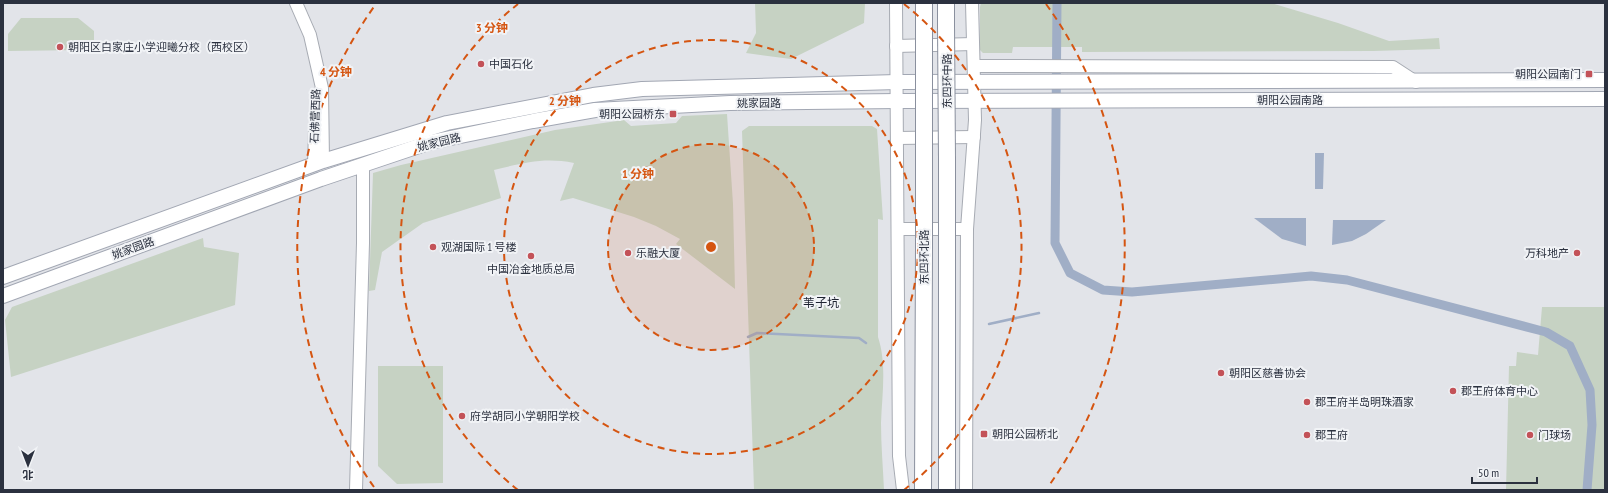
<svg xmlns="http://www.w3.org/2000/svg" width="1608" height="493" font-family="'PT Sans Narrow','Noto Sans SC',sans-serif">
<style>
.green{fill:#c6d2c3}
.water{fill:#a0aec6}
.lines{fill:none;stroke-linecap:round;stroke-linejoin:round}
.stream{stroke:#a0aec6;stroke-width:2.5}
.canal{stroke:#a0aec6;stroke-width:9}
.secondary-casing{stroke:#a7abb3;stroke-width:14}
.primary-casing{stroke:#a2a7b3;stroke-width:16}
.highway-casing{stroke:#8a909e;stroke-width:18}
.secondary{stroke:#fff;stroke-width:12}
.primary{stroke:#fff;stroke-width:14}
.highway{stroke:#fff;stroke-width:16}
.highway-bridge-casing{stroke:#8a909e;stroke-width:18;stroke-linecap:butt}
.highway-bridge{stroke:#fff;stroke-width:16}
.ring{fill:none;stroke:#d55511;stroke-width:2;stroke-dasharray:7 5}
.poi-dot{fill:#c35258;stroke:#f1f3f6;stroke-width:1.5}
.labels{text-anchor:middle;stroke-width:4;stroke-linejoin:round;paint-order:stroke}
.poi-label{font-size:11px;fill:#2b313f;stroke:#f1f3f6;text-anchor:start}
.street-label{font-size:11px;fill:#2b313f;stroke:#f1f3f6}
.neighbourhood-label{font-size:12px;fill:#1d2230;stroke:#f1f3f6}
.centre{fill:#d55511;stroke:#f1f3f6;stroke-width:2}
.ring-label{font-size:12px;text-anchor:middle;font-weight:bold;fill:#d55511;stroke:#f1f3f6;stroke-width:4;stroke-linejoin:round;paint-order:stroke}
</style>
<rect width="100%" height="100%" fill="#e2e4e9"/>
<g class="green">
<path d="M755,3H865L864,23L791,59L746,53L756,33Z"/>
<path d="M981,3H1271L1338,23L1389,41L1439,38L1440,49L1373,51L1082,52V47H1013L1012,53H983L980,50V7Z"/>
<path d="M21,18H78L94,31V42L84,50L8,51V34Z"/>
<path d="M727,114L733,204L735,289L676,244L680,239L656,226L634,217L573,198L560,201L574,163C544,157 523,163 494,170L501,198L423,223L382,252L375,290L369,291L373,173L401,165L555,130L624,120L631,126L676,123L682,116Z"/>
<path d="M749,126H872L877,129L883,220L878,219V337C887,364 882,395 881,423C881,445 883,468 884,490H754L742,131Z"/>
<path d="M203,238L204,247L239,253L235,305L11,377L5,320L12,307Z"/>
<path d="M1542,307H1605V490H1506L1509,366H1516L1517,352L1538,355Z"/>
<path d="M378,366H443V483L397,484L378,466Z"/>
</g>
<g class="water">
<path d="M1315,153H1324L1323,189H1315Z"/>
<path d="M1254,218H1306V246L1282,239Z"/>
<path d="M1333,220H1386L1366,234L1352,241L1332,245Z"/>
</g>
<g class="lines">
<g class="stream">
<path d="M989,324L1039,313"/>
<path d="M748,337L757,333L859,338L866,343"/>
</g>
<path class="canal" d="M1057,3L1055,243L1070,273L1103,290L1132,292L1311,276L1347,280L1546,332L1570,346L1590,390L1592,425L1587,490"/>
<g class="secondary-casing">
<g id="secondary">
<path d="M296,3L310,35L322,88L323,161"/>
<path d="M896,3L899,456L903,490"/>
<path d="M896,46L973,44"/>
<path d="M974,66L1393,67L1416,82"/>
<path d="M897,138L974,137"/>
<path d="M314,164L315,131"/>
<path d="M898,229H967"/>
<path d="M356,490L363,243V165"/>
<path d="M966,490L967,229L975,120L972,3"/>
</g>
</g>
<g class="primary-casing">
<g id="primary">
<path d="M3,277L323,161L447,123L593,95L642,89L897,82L1605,80"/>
<path d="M3,296L321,179L431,142L533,121L595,110L730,103L898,101L1605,99"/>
</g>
</g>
<g class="highway-casing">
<g id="highway">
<path d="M924,3V23"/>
<path d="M946,25V3"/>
<path d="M947,160V216"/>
<path d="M924,216V160"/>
<path d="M923,490L924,250"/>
<path d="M947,490V251"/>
</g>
</g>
<use href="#secondary" class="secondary"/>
<use href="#primary" class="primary"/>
<use href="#highway" class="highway"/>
<g class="highway-bridge-casing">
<g id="highway-bridge">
<path d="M924,23V160"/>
<path d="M946,25L947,160"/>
<path d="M924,216V250"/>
<path d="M947,216V251"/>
</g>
</g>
<use href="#highway-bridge" class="highway-bridge"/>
</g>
<circle cx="711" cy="247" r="103" fill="#d55511" fill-opacity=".12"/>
<g class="ring">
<circle cx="711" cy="247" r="103"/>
<circle cx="711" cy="247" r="207"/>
<path d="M518 490A310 310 0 0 1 518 4M904 4A310 310 0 0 1 904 490"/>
<path d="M374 487A414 414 0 0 1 376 4M1046 4A414 414 0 0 1 1048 487"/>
</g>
<g class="poi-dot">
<circle cx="60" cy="47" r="4"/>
<circle cx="481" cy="64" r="4"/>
<rect x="1585" y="70" width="8" height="8" rx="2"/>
<rect x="669" y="110" width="8" height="8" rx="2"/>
<circle cx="433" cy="247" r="4"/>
<circle cx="628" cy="253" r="4"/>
<circle cx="1577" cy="253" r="4"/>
<circle cx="531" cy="256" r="4"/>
<circle cx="1221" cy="373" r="4"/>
<circle cx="1453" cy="391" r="4"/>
<circle cx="1307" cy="402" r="4"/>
<circle cx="462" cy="416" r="4"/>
<rect x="980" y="430" width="8" height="8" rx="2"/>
<circle cx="1307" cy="435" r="4"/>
<circle cx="1530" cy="435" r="4"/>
</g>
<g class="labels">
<g class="poi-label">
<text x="68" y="51">朝阳区白家庄小学迎曦分校（西校区）</text>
<text x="489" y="68">中国石化</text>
<text x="1581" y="78" text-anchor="end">朝阳公园南门</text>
<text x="665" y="118" text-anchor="end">朝阳公园桥东</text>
<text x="441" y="251">观湖国际 1 号楼</text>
<text x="636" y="257">乐融大厦</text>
<text x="1569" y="257" text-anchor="end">万科地产</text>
<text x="531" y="273" text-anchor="middle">中国冶金地质总局</text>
<text x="1229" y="377">朝阳区慈善协会</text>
<text x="1461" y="395">郡王府体育中心</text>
<text x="1315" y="406">郡王府半岛明珠酒家</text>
<text x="470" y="420">府学胡同小学朝阳学校</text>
<text x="992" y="438">朝阳公园桥北</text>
<text x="1315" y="439">郡王府</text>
<text x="1538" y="439">门球场</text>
</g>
<g class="street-label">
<text transform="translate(947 81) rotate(-90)" y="4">东四环中路</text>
<text x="1290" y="104">朝阳公园南路</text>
<text x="759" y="107">姚家园路</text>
<text transform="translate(315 116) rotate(-88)" y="4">石佛营西路</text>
<text transform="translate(439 142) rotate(-14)" y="4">姚家园路</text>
<text transform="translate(133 248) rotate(-20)" y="4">姚家园路</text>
<text transform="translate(924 257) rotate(-90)" y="4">东四环北路</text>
</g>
<g class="neighbourhood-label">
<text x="821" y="307">苇子坑</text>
</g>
</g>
<circle cx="711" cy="247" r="6" class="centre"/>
<g class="ring-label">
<text x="492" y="32">3 分钟</text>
<text x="336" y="76">4 分钟</text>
<text x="565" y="105">2 分钟</text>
<text x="638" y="178">1 分钟</text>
</g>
<rect width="1608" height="493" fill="none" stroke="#2b313f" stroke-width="8"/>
<g transform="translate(28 465) rotate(180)" stroke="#f1f3f6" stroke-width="3" paint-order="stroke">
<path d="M0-3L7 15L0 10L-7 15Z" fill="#2b313f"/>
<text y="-6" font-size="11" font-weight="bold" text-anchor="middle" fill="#2b313f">北</text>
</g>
<path d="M1472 477v6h65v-6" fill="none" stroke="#2b313f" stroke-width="2"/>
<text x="1478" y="477" font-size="12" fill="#2b313f" stroke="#f1f3f6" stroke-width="3" paint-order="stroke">50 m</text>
</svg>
